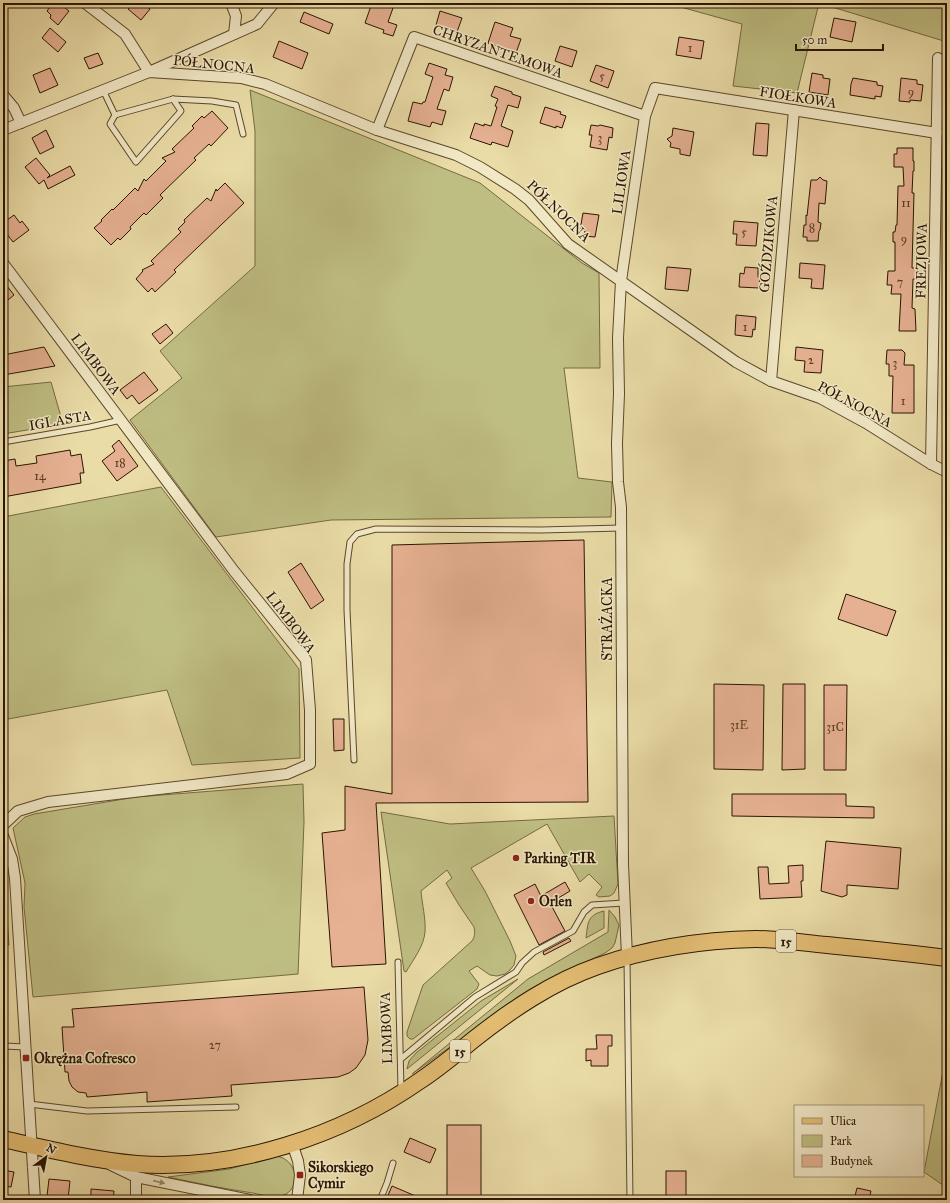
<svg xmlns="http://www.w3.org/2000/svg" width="950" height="1203" font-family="'IM FELL Great Primer',serif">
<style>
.green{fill:#bfbe82;stroke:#756a41}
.building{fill:#e6b192;stroke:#2b1500}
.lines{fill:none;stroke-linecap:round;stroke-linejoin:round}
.lane-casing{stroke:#5b472a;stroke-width:7}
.street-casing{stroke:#5b472a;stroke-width:12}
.primary-casing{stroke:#2b1500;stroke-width:18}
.lane{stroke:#f1e8c6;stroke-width:5}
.street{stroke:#f1e8c6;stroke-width:10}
.primary{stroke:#e5be74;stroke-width:16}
.oneway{fill:#98896d}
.poi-dot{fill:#8f2418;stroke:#f1e8c6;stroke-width:1.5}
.labels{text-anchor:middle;stroke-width:3;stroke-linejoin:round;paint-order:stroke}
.number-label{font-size:12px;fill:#5a3c24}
.shield{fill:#f1e8c6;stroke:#66543b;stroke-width:1}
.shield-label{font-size:13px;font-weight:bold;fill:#2b1500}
.street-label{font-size:14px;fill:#2b1500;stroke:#f1e8c6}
.poi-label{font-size:14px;font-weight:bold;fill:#2b1500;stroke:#f1e8c6;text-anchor:start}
</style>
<rect width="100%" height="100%" fill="#eadca7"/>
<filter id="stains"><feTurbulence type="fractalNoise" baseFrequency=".005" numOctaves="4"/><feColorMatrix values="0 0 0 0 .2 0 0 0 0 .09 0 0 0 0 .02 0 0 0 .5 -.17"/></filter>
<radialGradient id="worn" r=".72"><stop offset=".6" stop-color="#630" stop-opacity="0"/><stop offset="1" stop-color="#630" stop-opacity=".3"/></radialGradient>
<g class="green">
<path d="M666,3H947V42L819,3L797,93L733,86L742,24Z"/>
<path d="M250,90L480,183L582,263L599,273L600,368H564L578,478L612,482L611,517L331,520L216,537L130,420L182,378L160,351L255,266V131Z"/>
<path d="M51,382L63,424L3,434V387Z"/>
<path d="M161,487L299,669L300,758L192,765L167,690L8,719L3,702V517Z"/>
<path d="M303,784L304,822L298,974L33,997L24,907L25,883L13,828L25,817L34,814L136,797Z"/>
<path d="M381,812L450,824L614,816L618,884L614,893L610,896L599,897L596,895L602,887L589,874L580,882L547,824L471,868L485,891L510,941L516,956L514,965L510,970L505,974L497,976L490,975L477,966L469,971L479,984L477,989L413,1039H410L407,1036V1032L423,985L472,941C475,936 475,933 474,927L459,905L446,883L452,878L447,870L421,891C422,904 426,919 425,932C424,946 413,960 406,972L404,971Z"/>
<path d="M3,864L9,945H5L3,941Z"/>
<path d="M609,910L615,917L619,925L615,943L612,948L605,953L563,973L522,996L412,1074L528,979L608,932Z"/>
<path d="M604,911V928L586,938C588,923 587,915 604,911Z"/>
<path d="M518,979L407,1069L409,1061L416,1053L481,1001Z"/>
<path d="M947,1050V1188L924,1172Z"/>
<path d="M277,1156C280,1157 284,1158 286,1160C299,1169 298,1192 281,1196C272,1198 262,1195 253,1193C225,1189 196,1183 168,1177L229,1169Z"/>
</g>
<g class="building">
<path d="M53,3H59L69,11L58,25L50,18L51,15L47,11Z"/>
<path d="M133,3H142L150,9L141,20L128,9Z"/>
<path d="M372,3H379L393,8L388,22L397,25L393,36L383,33L384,30L365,23Z"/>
<path d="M440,11L462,18L457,32L436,25Z"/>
<path d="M304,12L333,24L329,34L300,22Z"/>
<path d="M834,18L856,22L852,42L830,37Z"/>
<path d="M495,22L513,28L510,36L521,39L516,53L488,43Z"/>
<path d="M50,28L66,42L58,52L42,38Z"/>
<path d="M679,37L704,41L701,59L676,55Z"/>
<path d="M279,41L308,53L302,69L273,57Z"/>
<path d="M560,46L577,51L572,67L555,61Z"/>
<path d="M98,53L103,64L89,69L84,58Z"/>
<path d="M429,63L447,69L445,75L453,77L449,91L444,89L437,109L446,111L442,125L432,122L430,127L408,121L413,102L422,104L423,102H425L433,77L425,74Z"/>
<path d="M596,65L614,71L608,88L590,81Z"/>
<path d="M50,68L58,85L40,93L33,75Z"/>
<path d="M812,73L823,75V78L830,79L828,95L809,92Z"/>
<path d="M853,78L877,82V85L883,86L881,97L875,96V99L850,95L851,84Z"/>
<path d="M901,78L917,80V84L923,85L921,101L910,100V102L899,101Z"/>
<path d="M495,86L512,92V94L521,97L518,108L508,105L501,126L513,131L508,147L492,142L491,145L470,138L475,123L484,126V124L491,126L497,107L495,106L498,99L491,96Z"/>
<path d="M545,107L561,112L560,114L566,116L562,128L556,126V128L540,123Z"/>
<path d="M212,111L228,128L211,146L209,144L194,158L196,160L160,195L163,198L146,215L144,213L130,227L131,229L120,240L118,238L111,245L94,228L102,221L101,220L112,209L113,210L135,188L138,191L144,179L146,181L166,161L162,158L175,152L172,149L194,128L192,126L202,116L204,118Z"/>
<path d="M756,123L769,124L767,156L753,155Z"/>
<path d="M591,125L598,126L600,125L613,128L612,138L609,137L607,150L590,147L592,135H589Z"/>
<path d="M673,128L694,132L690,156L680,154V149L670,147L671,143L667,139L672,136Z"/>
<path d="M46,130L54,147L40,154L32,138Z"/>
<path d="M897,148H913V161H914V171H913L912,193H914L912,268H917V279H913L912,308L915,309L916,331H899L901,294H891L892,285H887L888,271H895V242H893V232H895L896,225H897L898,186H904L903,167H894V154H897Z"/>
<path d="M36,158L50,175L47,178L70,166L75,175L48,189L44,180L39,184L25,167Z"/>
<path d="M820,177L823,180L827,181L825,204L819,203L818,222L821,223L820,230L819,231L818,241H807V237H803L804,225H806V215L807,216L811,180H817Z"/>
<path d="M225,183L244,203L174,270L176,272L155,292L152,288L148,292L136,279L143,271L142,270L154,264L151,261L181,232L178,229L185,222L184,220L207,198L211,201L216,189L217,191Z"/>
<path d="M583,213L599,215L595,237L584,236L585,230H580Z"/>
<path d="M14,215L20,223L22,221L29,230L13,242L3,229V223Z"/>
<path d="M734,221L758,223L756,246L736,245L737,234H733Z"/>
<path d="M800,263L825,265L823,289L811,288L812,279L799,278Z"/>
<path d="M667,267L691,269L688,291L665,289Z"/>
<path d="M745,267L758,268V277L760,278L759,288L739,287L740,273L744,274Z"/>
<path d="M3,281L14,295L3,304Z"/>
<path d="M736,315L756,317L755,330L753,329L752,337L735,335Z"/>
<path d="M166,324L173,333L160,344L152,334Z"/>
<path d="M44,347L55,366L3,375V355Z"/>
<path d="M796,347L823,350L821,373L804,372L805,361L795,360Z"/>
<path d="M887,350H902L905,353L904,365H914V413H892L893,376H889V364H886Z"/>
<path d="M144,372L158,390L139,404L132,395L127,399L120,390Z"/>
<path d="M119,440L138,466L117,481L102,461L115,451L112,446Z"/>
<path d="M70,450L71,456L81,454L84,473H80L81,483L3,497V461L15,459L16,466L37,463L36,456Z"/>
<path d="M584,540L588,802L376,803L386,964L332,967L322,833L345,830V786L392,794V545Z"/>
<path d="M301,563L324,600L311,609L288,572Z"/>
<path d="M846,594L896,611L887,636L838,619Z"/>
<path d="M714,684L764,685L763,770L714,769Z"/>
<path d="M783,684H805V769L782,770Z"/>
<path d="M824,685H847L846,770H824Z"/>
<path d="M333,719H344V750L334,751Z"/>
<path d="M732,794H846V806L874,807V818L732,816Z"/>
<path d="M826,841L901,848L898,889L847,885V895L842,897L821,891Z"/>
<path d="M803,865V881H801L802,897L760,899L758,867H768L769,884L789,883L788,866Z"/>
<path d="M565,882L570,891L550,903L565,931L539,945L514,895L535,884L541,896Z"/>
<path d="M569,938L571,941L544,955L543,952Z"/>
<path d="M364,987L368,1040L365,1055L356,1068L349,1073L338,1077L231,1085L232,1096L147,1102V1092L87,1097L86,1093L78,1092L72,1087L69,1081L68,1072H65L62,1027H74L72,1009Z"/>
<path d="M596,1035H612V1046H608V1066H591V1060L586,1061V1049H597Z"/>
<rect x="447" y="1125" width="34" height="75"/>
<path d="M410,1138L436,1149L430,1163L404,1152Z"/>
<path d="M3,1170L14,1172L11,1187L3,1186Z"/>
<rect x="666" y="1171" width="20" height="29"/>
<path d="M49,1179L70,1181L68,1199L47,1196Z"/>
<path d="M392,1186L425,1200H386Z"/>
<path d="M857,1188L871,1191L869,1200H854Z"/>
<path d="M91,1189L114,1191L113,1200H91Z"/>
</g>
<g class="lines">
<g class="lane-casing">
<g id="lane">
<path d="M103,90L115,115L173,99L212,101L236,105L243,134"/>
<path d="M115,115L110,124L136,162L181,111L173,99"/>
<path d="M3,442L90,427L121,420"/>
<path d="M354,760L347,610V564L350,542L357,534L376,529L541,530L621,528"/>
<path d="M627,959L630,1200"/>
<path d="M398,962L401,1089"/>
<path d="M3,1046L26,1047"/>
<path d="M402,1058L475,997L516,972L522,963L534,952L573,931L584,912L592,905L624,903"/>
<path d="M29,1104L87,1111L236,1107"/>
<path d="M380,1200L387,1183L393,1163"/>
</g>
</g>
<g class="street-casing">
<g id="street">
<path d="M85,3L125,34L149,72L257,24L274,3"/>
<path d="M231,3L236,16L234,34"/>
<path d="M3,95L14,108L21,123"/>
<path d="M3,130L149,72L241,78L265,84L377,130L456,155L480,167L515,189L529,200L568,244L736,362L771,381L820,398L866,423L931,464L947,472"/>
<path d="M377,130L414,37L645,116"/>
<path d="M3,263L234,571L306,660L310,710V764L287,774L48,802L18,811L3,825"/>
<path d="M771,381L794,110"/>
<path d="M931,464L938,58"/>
<path d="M3,836L12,859L15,878L35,1200"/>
<path d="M627,957L623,864L621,507L618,482L617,443L619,394L618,338L621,281L645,116L655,88L937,133"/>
<path d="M292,1143L298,1161L300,1175L297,1200"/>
<path d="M111,1165L136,1177L250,1200"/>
<path d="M136,1177V1200"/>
</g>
</g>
<g class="primary-casing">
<path id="primary" d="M3,1139C47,1149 92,1160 137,1164C235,1171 341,1136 421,1080C439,1068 456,1054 473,1040C511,1010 552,982 598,966C649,948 703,940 756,939C780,939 804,943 827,945C867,949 907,953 947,958"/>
</g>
<use href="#lane" class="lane"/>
<use href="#street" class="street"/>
<use href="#primary" class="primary"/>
</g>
<defs><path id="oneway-solid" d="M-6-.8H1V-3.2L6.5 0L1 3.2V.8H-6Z"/></defs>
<use class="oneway" href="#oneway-solid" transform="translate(159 1182) rotate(13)"/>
<g class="poi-dot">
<circle cx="516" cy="858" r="4"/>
<circle cx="531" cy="901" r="4"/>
<rect x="22" y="1054" width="8" height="8" rx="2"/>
<rect x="296" y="1171" width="8" height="8" rx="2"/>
</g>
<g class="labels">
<g class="number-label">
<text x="690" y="52">1</text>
<text x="602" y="80">5</text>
<text x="911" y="96">9</text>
<text x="600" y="142">3</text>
<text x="906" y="207">11</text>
<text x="812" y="232">8</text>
<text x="744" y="236">5</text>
<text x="904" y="243">9</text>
<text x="900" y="286">7</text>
<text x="745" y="331">1</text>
<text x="811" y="364">2</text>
<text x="895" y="367">3</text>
<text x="903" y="405">1</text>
<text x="120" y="467">18</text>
<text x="40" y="480">14</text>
<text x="739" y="729">31E</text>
<text x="835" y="731">31C</text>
<text x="215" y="1049">27</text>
</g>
<g class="shield">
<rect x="776" y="930" width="20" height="22" rx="3"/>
<rect x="450" y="1040" width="20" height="22" rx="3"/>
</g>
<g class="shield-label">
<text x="786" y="946">15</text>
<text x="460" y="1056">15</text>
</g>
<g class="street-label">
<text transform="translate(498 51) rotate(19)" y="5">CHRYZANTEMOWA</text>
<text transform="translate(214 64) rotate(6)" y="5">PÓŁNOCNA</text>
<text transform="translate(798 97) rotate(9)" y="5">FIOŁKOWA</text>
<text transform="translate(621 182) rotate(-82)" y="5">LILIOWA</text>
<text transform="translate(559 211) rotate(44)" y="5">PÓŁNOCNA</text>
<text transform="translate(768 244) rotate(-85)" y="5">GOŹDZIKOWA</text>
<text transform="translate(921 261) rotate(-89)" y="5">FREZJOWA</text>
<text transform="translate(96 364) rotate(53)" y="5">LIMBOWA</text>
<text transform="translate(855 404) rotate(28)" y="5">PÓŁNOCNA</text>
<text transform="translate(60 420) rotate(-10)" y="5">IGLASTA</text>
<text transform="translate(607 619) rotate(-90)" y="5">STRAŻACKA</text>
<text transform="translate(291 622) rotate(53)" y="5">LIMBOWA</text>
<text transform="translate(386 1028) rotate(-92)" y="5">LIMBOWA</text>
</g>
<g class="poi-label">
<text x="524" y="863">Parking TIR</text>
<text x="539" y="906">Orlen</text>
<text x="34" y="1063">Okrężna Cofresco</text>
<text x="308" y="1172">Sikorskiego<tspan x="308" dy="16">Cymir</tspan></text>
</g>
</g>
<rect width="950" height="1203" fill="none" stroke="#eadca7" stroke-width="16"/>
<rect x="4" y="4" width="942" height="1195" fill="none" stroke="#2b1500" stroke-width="2"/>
<rect x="8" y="8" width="934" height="1187" fill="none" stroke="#2b1500"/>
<rect x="794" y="1105" width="130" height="72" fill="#f1e8c6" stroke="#a29477"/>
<rect x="802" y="1118" width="20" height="6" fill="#e5be74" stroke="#a29477"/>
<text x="830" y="1125" font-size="12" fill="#2b1500">Ulica</text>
<rect x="802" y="1135" width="20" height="12" fill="#bfbe82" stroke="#a29477"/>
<text x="830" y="1145" font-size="12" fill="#2b1500">Park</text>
<rect x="802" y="1155" width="20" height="12" fill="#e6b192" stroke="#a29477"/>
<text x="830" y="1165" font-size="12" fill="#2b1500">Budynek</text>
<g transform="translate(46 1157) rotate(32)" stroke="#f1e8c6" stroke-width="3" paint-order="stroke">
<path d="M0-3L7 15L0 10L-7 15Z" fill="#2b1500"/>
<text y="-6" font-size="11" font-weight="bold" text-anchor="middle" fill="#2b1500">N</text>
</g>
<path d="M796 44v6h87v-6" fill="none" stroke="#2b1500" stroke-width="2"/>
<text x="802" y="44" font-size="12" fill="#2b1500" stroke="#f1e8c6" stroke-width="3" paint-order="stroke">50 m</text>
<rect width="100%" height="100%" filter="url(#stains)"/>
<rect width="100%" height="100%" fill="url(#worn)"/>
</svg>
